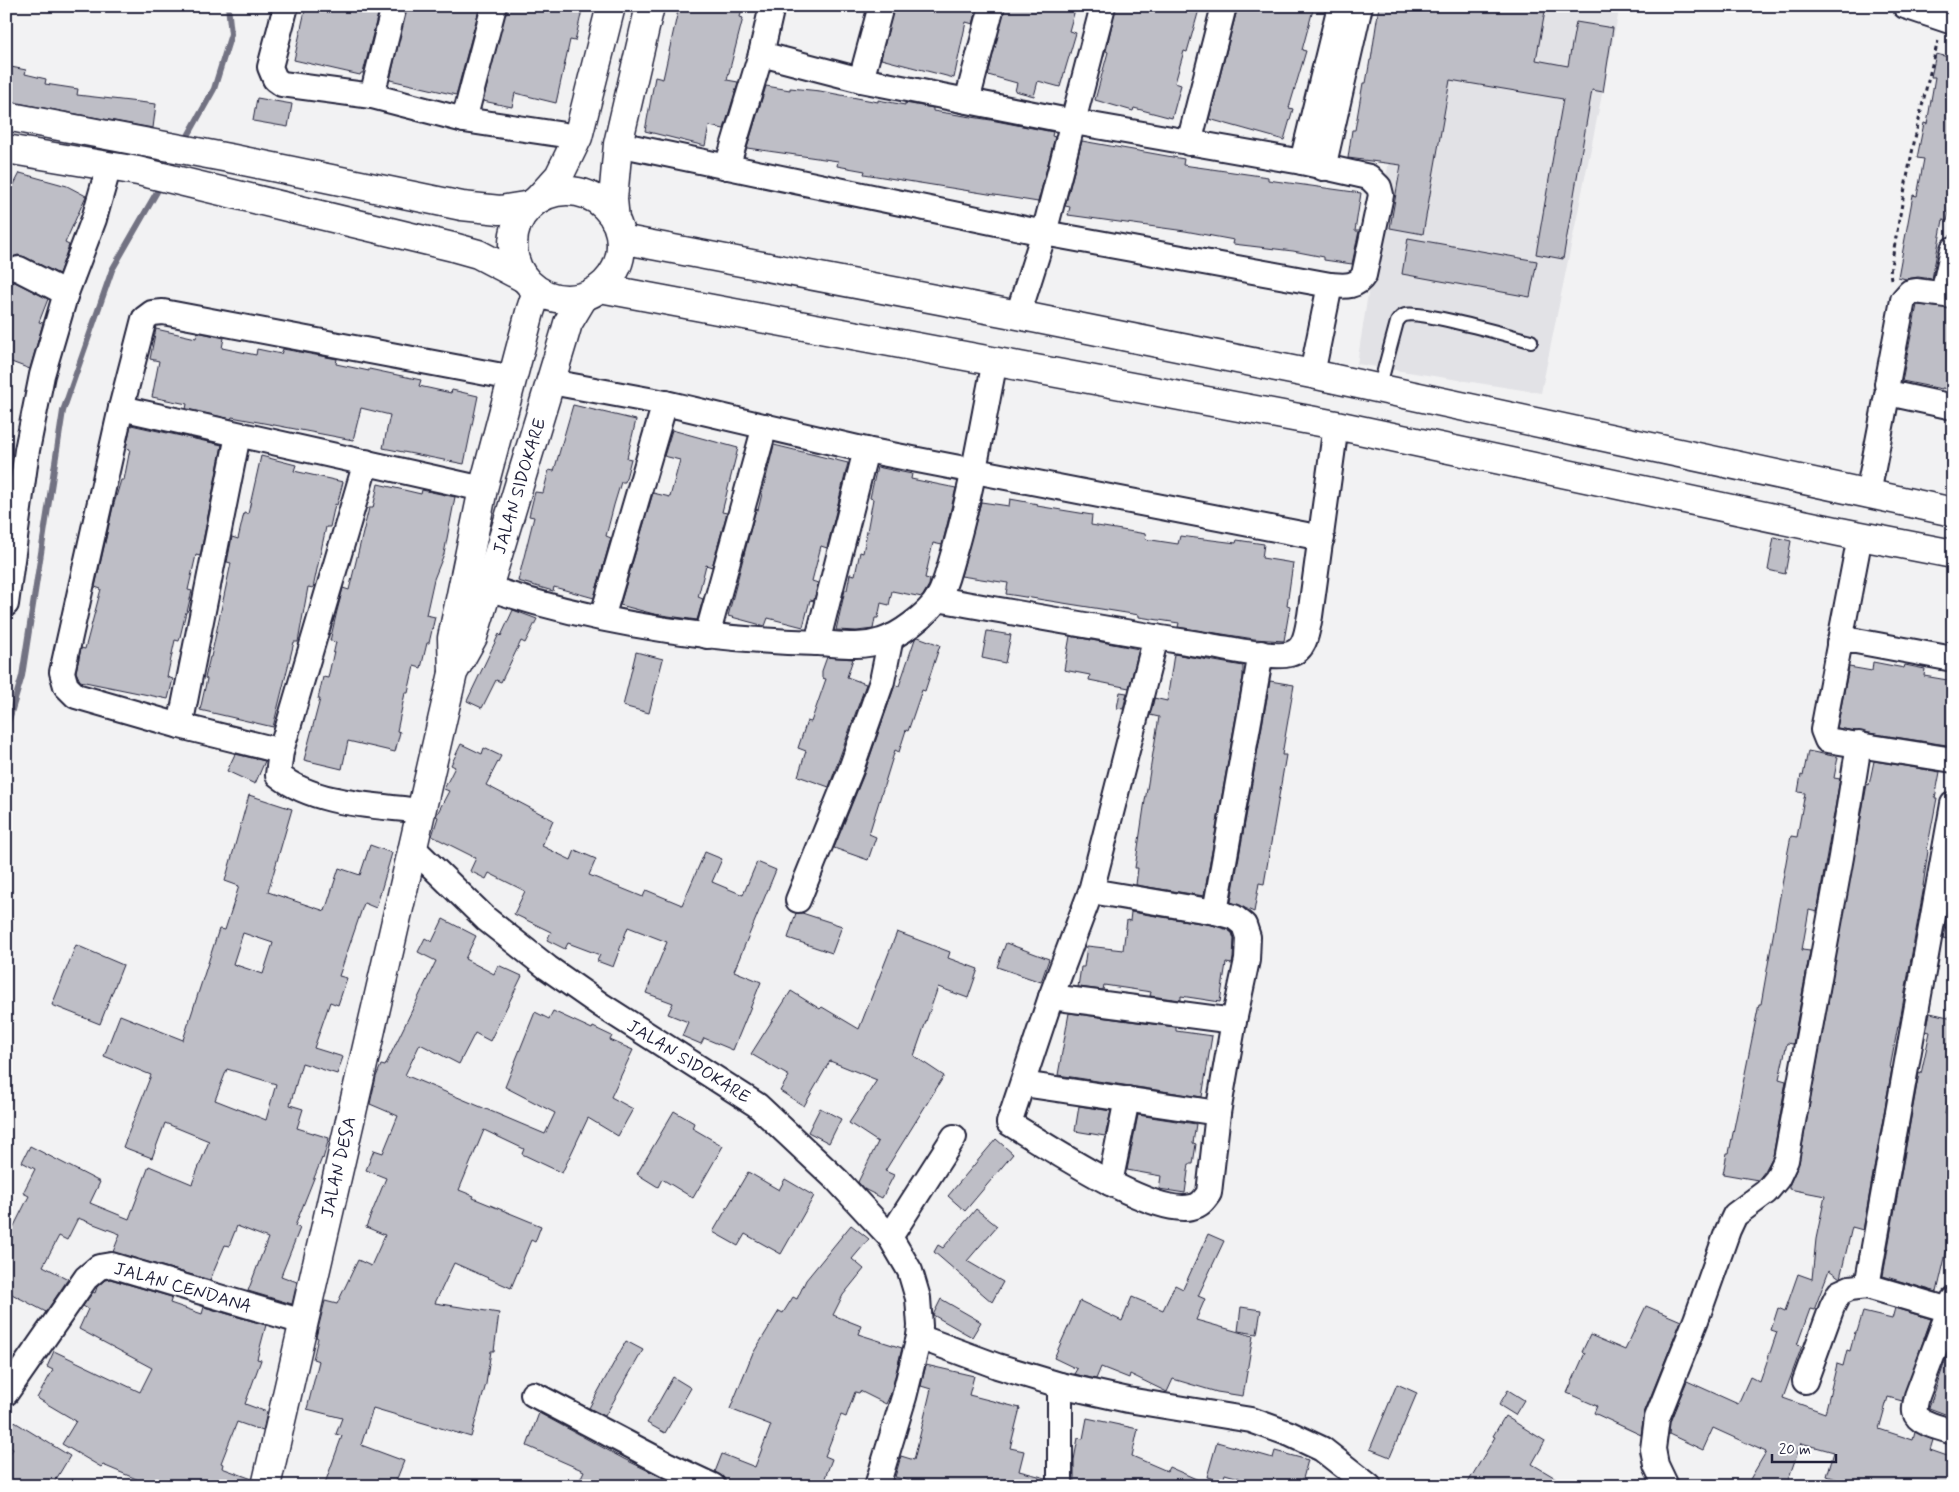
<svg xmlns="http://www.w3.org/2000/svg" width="1959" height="1492" font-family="Mynerve,sans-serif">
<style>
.built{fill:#e2e2e6}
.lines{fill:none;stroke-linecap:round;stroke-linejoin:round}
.stream{stroke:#727282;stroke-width:6}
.building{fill:#bebec6;stroke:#22223b;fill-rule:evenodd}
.service-casing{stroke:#22223b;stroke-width:16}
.minor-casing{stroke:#22223b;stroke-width:28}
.tertiary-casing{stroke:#22223b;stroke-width:31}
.secondary-casing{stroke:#22223b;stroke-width:31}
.path{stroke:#22223b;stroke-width:3;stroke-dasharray:4 4;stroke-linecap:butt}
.service{stroke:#fff;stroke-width:12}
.minor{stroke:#fff;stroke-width:24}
.tertiary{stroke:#fff;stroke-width:28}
.secondary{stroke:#fff;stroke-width:28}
.labels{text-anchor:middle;stroke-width:4.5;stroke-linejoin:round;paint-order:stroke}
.street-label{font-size:18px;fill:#22223b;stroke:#fff}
</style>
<rect width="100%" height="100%" fill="#f2f2f3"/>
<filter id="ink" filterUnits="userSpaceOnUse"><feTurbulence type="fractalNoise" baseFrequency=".02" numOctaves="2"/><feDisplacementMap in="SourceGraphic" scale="10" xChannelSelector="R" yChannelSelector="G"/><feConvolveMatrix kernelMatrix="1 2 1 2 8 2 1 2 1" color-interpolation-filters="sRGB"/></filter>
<g filter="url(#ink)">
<path class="built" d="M1413,6H1620L1541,393L1357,364Z"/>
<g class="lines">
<g class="stream">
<path d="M184,143L214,89L231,34L228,6"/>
<path d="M6,730L22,676L63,411L112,270L162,183"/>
</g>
</g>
<g class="building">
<path d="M306,6H380L363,73H361L360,75L294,60Z"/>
<path d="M407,6H480L456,95L390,80Z"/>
<path d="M507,6H583L575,41L570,40L556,103L515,93L512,107L483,101Z"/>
<path d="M679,6H743L740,17L743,18L727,80L738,82L724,129L709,126L705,146L645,131L655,77L663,79Z"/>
<path d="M894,6H978L973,24L966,22L954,78L881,59Z"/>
<path d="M1005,6H1076L1069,31L1076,33L1060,87L1038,81L1034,96L1015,91L1017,83L988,75Z"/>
<path d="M1116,6H1200L1187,52L1184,51L1175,83L1181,85L1172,118L1134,108L1133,111L1095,100L1108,52L1106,51Z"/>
<path d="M1238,6H1314L1302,50L1306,51L1289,108L1293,109L1284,140L1209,119Z"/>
<path d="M1379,6H1546L1536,60L1568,66L1576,22L1613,28L1603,92L1592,90L1563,259L1536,254L1563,99L1450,80L1423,234L1390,228L1401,165L1348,158L1352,130H1355L1363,83H1366L1370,60H1371Z"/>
<path d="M1936,54L1953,58V175L1948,202L1951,203L1947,221L1943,220L1932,279L1918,277L1906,279L1898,277L1913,195L1917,196L1924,159L1917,158L1924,123L1927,124L1935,77H1931Z"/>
<path d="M6,66L26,70L25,74L46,79L45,84L78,89L77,95L156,104L153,128L6,101Z"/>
<path d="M766,86L790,90V88L820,91L878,102V100L905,105V103L933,108V111L991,120L1053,132L1052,136L1055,137L1038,202L864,174L865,171L837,166L838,161L747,148Z"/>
<path d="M257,98L292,104L288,127L253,121Z"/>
<path d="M1082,141L1184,159L1183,165L1268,177V180L1361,193L1355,231H1359L1352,264L1324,260V257L1293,251L1233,244L1234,240L1185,231L1068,215L1070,207L1065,206Z"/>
<path d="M20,173L67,186L86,196L65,243L69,245L59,274L25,257L18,255L12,257L6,262V200Z"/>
<path d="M1408,238L1537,261L1530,297L1402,274Z"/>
<path d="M13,281L48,299L39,322L43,323L30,369L6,360V300Z"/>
<path d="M1917,305L1953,309V390L1942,388V389L1902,381Z"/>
<path d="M156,329L196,338L197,332L224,338L222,348L256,355L257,349L281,354L283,349L337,359L336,364L369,371V369L421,380L419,386L451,393L452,390L478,396L464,464L383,448L390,415L361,408L353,440L232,417L231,419L186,409L187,404L152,397L159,361L150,359Z"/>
<path d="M573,405L636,420L627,458L631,459L625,482H621L614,505L606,536L611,538L594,598L554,587L553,591L518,581L534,517L529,516L535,492L543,493L549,470L554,471Z"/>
<path d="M131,425L222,445L200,556L196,555L188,590L192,591L187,612H186L179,641L175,640L167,677L173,679L168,699L80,681L76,672L81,648L85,649L101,589L95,587L113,507L121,480H124L130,449L126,448Z"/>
<path d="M672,430L738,448L722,512L727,513L712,567L706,565L698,597L703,599L697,620L654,614L620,605L653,493L670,497L680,460L664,456Z"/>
<path d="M774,445L848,463L827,548L821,546L812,581L818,583L814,601L810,600L803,627L768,618L765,626L728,616L756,509L758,510Z"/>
<path d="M261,456L296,465L294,471L343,482L337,505L335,504L330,527H326L313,588L308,587L298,642H294L273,727L200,710L207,679L205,678L210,657H211L231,563L227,562L232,537L238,539L244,513L248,514Z"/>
<path d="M877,467L912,474L911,479L956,488L947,525L942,545L933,543L925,578L930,579L929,585L922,597L892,591L889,605L881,603L878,618H875L873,629L857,631L836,630L845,590H847L850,574L855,575L860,552L863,553L873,499L870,498Z"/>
<path d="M378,484L421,494L422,490L455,497L444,554L434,579L426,615L435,617L429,643H427L421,668L414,666L408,693H405L397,731L400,732L395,752L348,741L342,769L304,760L320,699H318L323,677L328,678L336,642L330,641L337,611L343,588L349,590L369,508H373Z"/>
<path d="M1010,499L1038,504L1037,506L1092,515L1091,525L1146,534L1145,539L1178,544L1180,536L1236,543L1237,540L1264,544L1262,558L1293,563L1287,605L1290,606L1284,641L1254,639L1178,627L1179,623L1139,617V615L1006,594L1008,583L961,576L981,502L1009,506Z"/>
<path d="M1774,537L1791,541L1785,574L1768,570Z"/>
<path d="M513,610L537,619L525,643L521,641L501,682L496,680L482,708L467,701L499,634L501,636Z"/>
<path d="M987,631L1011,635L1005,663L982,658Z"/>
<path d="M1070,636L1139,649L1129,688L1089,680L1090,675L1064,670Z"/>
<path d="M918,637L940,645L925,691L922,690L908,731L906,730L899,752L895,750L869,834L876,837L868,860L834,848L864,774L895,685L899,686L915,639Z"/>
<path d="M636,652L663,659L649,713L623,706Z"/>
<path d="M1174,654L1243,666V677L1204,896L1136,885L1138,868H1135L1144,807L1159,717L1150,715L1154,698L1167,701Z"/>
<path d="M827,657L853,659L847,677L866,684L829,787L798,776L806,751L798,748L807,721L811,722L826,679L822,678V671Z"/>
<path d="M1873,662L1904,668L1905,665L1925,669L1924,676L1953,681V746L1837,728L1849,667L1872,671Z"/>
<path d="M1270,681L1294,685L1282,755H1286L1264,884L1259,883L1254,912L1231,902Z"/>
<path d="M1120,692L1127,693L1123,709L1117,708Z"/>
<path d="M461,744L482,754L484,748L501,756L486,785L553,820L542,846L571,860L575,850L596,859L589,875L643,897L646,890L682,905L705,852L722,859L712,882L743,895L757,862L776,870L734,971L761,982L733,1050L704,1038L701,1044L682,1036L688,1022L668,1014L673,1003L646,993L667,942L628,927L613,967L597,961L600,955L568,943L565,949L547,940L551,932L514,914L525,891L489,873L486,879L470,871L476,858L432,836L438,817L436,816L449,791L444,789L455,767L451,765Z"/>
<path d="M1808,751L1838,757L1834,778L1840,779L1817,912L1809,910L1802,950L1810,951L1793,1044L1787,1043L1779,1079L1786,1081L1773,1156L1765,1171L1758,1180L1723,1174L1727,1153H1729L1759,1004H1761L1788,851L1791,836L1797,837L1805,793L1798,792L1801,775L1803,776Z"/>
<path d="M235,754L265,761L255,784L227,771Z"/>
<path d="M1874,761L1940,772L1935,798H1937L1927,850L1928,851L1923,886H1924L1899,1026H1898L1890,1068H1892L1863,1230L1852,1227L1840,1278L1829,1270L1814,1310L1810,1309L1797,1345L1802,1346L1783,1398L1825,1413L1837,1364L1843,1366L1847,1350L1850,1351L1855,1332H1857L1863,1312L1892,1319L1895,1308L1931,1319L1902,1401L1888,1397L1879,1429L1913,1440L1915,1432L1933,1440L1930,1450L1953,1458V1486H1858L1827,1476L1834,1452L1801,1443L1786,1486H1746L1766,1452L1713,1428L1703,1450L1669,1434L1670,1421L1687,1381L1738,1404L1750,1377L1760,1382L1777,1332L1771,1330L1778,1308L1785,1311L1798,1274L1812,1279L1816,1239L1825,1196L1789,1189V1186L1799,1163L1867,784L1869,785Z"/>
<path d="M249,795L292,809L268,892L325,911L339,868L360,875L370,845L392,853L376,908L364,903L339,976L347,978L338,1005L330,1002L314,1048L343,1057L337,1074L302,1063L290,1105L303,1109L297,1128L329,1138L323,1159L322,1158L295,1226L300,1228L281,1276L297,1282L292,1304L248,1291L268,1238L237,1226L229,1246L225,1245L210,1280L113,1252L120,1234L78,1218L67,1240L59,1236L43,1266L68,1279L46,1312L6,1291V1242L29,1196L23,1193L35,1169L22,1162L30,1146L100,1182L90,1203L129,1219L149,1166L192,1184L209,1141L165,1123L152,1158L123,1147L151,1075L104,1056L120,1015L183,1040L219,929L225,930L239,886L225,881ZM243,933L273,943L263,974L233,964ZM227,1069L276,1084L266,1120L215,1100Z"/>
<path d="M1949,903L1953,904V940L1943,938Z"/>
<path d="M1131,912L1212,925L1228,930L1232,933L1234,939L1233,958L1232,964L1226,963L1220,1002L1181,996V1000L1150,996L1151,992L1104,985L1103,990L1078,987L1081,967H1084L1087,946L1123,950L1127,920L1130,921Z"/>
<path d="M796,913H802L842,926L832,953L788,938Z"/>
<path d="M443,919L476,936L465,959L494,974L498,965L522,976L490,1041L475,1033L459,1064L420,1044L405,1075L545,1134L555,1113L505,1087L535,1012L549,1019L553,1011L592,1029L593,1027L612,1036L610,1040L633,1050L611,1097L633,1109L618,1136L588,1118L562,1173L522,1154L524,1149L484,1130L459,1190L474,1196L473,1198L541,1226L535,1242L531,1240L511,1288L454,1263L435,1303L499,1313L494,1351H491L486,1384L471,1437L373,1408L361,1445L404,1461L394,1486H324L342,1436L336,1434L342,1418L307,1409L319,1361L313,1359L318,1338L316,1337L325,1301L337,1304L358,1260L371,1266L385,1235L366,1227L386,1178L366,1170L374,1150L383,1153L398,1116L370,1104L376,1077L381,1065L385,1066L436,961L418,952L425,938L432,942Z"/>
<path d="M897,932L950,952L948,958L978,969L968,998L938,987L914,1056L944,1076L885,1171L894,1175L882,1198L864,1189L858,1182L878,1142L849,1123L877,1080L830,1061L804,1106L780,1091L789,1076L751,1054L791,991L820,1009L822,1007L859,1029Z"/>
<path d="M1006,943L1049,959L1041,982L997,967Z"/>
<path d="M76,945L123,965L100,1024L52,1005Z"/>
<path d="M1069,1013L1176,1027V1031L1212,1036L1202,1097L1058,1075Z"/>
<path d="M1930,1013L1953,1018V1070L1945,1114L1953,1116V1200L1947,1232L1953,1233V1250L1947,1249L1937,1292L1883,1276L1919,1073L1921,1074L1930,1032L1926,1031Z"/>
<path d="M1079,1106L1111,1111L1105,1136L1075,1131Z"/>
<path d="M820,1108L841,1119L829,1143L808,1132Z"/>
<path d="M674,1111L694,1123L692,1128L723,1146L693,1198L662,1179L658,1187L637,1174Z"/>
<path d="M1138,1115L1196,1124L1193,1143L1196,1144L1193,1164H1189L1185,1193L1159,1189L1161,1176L1127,1170Z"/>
<path d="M996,1139L1013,1154L965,1211L948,1196Z"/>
<path d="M748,1172L779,1190L785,1179L814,1196L781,1254L745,1234L738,1246L713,1232Z"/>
<path d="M976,1209L997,1226L967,1261L1003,1282L992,1302L934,1252L938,1245L943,1248Z"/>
<path d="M851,1225L869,1239L852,1259L864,1269L843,1295L833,1315L861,1326L858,1334L902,1348L891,1393L886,1404L860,1391L859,1393L855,1392L846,1417L841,1415L825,1456L832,1459L822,1486H727L724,1478L715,1472L722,1454L755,1467L771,1425L730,1409L752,1355L779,1311L783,1313L793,1297L797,1299L806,1280Z"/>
<path d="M1208,1234L1224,1241L1198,1296L1205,1299L1196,1320L1253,1336L1243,1396L1217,1392L1173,1379L1167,1392L1130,1374L1129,1378L1101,1367L1096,1379L1074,1374L1077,1369L1054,1358L1080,1301L1122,1321L1132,1297L1163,1310L1175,1285L1183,1289Z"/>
<path d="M110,1279L172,1297L170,1303L202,1314L204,1307L266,1325L257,1359L261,1360L245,1404L267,1412L263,1431L237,1422L221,1463L223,1464L222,1468L252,1479L251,1486H153L103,1465L101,1467L62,1444L76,1421L37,1398L53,1370L47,1367L54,1351L140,1392L152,1368L79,1329L88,1309L83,1306L93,1292L95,1293L97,1287L105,1280Z"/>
<path d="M941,1299L981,1322L972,1337L933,1315Z"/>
<path d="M1646,1306L1681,1321L1644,1413L1641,1435L1594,1413L1597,1406L1567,1393L1585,1353L1582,1352L1590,1335L1625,1350Z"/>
<path d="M1241,1307L1261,1310L1257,1334L1238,1331Z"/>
<path d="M626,1341L643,1350L605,1416L589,1408Z"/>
<path d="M1948,1353L1953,1354V1417L1929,1408Z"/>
<path d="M926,1365L974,1376L969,1395L1020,1408L1010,1448L1024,1451L1019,1471L1046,1478V1486H928L895,1477L901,1456L914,1460L931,1389L921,1386Z"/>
<path d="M673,1377L691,1388L665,1433L647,1423Z"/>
<path d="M1397,1384L1417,1393L1390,1457L1370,1449Z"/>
<path d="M1508,1390L1524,1400L1515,1415L1499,1405Z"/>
<path d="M539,1413L624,1459L680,1486H577L584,1471L527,1446Z"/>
<path d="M1505,1416L1545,1441L1532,1464L1569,1486H1466L1495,1437L1493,1436Z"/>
<path d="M1087,1418L1138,1429L1132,1456L1167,1471L1169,1467L1212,1486H1074V1460L1078,1438L1083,1439Z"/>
<path d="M13,1421L70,1456L52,1486H6V1460L13,1449L6,1445V1432Z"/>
<path d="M1217,1442L1273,1458L1275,1451L1308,1460L1301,1486H1267L1225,1474L1223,1481L1207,1477Z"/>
</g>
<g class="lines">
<g class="service-casing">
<path id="service" d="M1379,389L1397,322C1399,319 1401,316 1405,315C1420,310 1510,336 1531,341"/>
</g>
<g class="minor-casing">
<g id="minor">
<path d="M286,6L270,67L275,79L282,84L372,96L464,120L578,137"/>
<path d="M1905,6L1953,22"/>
<path d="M861,80L881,6"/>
<path d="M372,96L394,6"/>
<path d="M967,101L992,6"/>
<path d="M464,120L494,6"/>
<path d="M1189,143L1224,6"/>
<path d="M618,144L1044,233L1330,285C1344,286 1356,288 1364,275L1381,195L1379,187L1369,177L1302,162L1074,122L861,80L761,54"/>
<path d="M1302,162L1340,6"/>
<path d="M727,167L761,54L772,6"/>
<path d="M1323,168L1360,6"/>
<path d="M19,269L66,293"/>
<path d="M1943,294L1953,249"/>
<path d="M1953,296L1916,291L1910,292L1903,300L1887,384L1888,390L1893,394L1953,407"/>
<path d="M1018,315L1044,233L1103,6"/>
<path d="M1312,374L1330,285"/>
<path d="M551,382L665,403L866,450L1322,538"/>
<path d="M121,408L483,489"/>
<path d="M366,462L281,751L278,775C315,805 374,805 421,811"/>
<path d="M1868,494L1888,390"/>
<path d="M1860,536L1823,730L1827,740L1953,760"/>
<path d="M488,588C595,623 706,640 818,643C839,644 860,648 881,641C899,636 927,615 938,598C946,585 949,567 954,552C972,490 982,425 995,361"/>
<path d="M937,599C1029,615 1120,632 1211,646C1230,649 1274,659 1290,654C1306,650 1307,630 1310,616L1336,425"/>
<path d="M6,604L27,450L42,375L66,293L94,219L109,166"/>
<path d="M602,618L665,403"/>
<path d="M707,636L765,426"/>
<path d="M817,643L866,450"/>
<path d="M1839,643L1846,641H1856L1953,659"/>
<path d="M180,726L238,435"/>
<path d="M281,751L180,726L76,696L66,686L62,672L121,408L144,319L152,313L163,312L513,378"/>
<path d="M412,847L486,919L548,968L601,1005L757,1105L838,1181L890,1237L910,1271L918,1298L920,1326L919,1337L904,1397L877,1486"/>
<path d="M1091,891L1215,912L1234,917L1244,925L1248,937L1247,960L1234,1021L1218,1113L1209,1193C1204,1200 1201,1205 1192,1207C1151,1217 1046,1145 1009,1123L1051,997L1091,891L1156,637"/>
<path d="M798,900L851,769L882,681L891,637"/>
<path d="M1215,912L1261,653"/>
<path d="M1051,997L1234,1021"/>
<path d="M1023,1084L1218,1113"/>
<path d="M1110,1183L1127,1099"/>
<path d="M890,1237L954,1137"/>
<path d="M1867,1286L1953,804"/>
<path d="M1953,1300L1917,1396C1916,1401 1914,1407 1915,1412C1918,1424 1942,1428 1953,1432"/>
<path d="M919,1337L997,1366L1060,1385L1128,1400L1251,1420L1290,1434L1322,1449L1369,1486"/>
<path d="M1805,1381L1832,1307L1839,1293L1850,1288L1867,1286L1953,1311"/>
<path d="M1060,1385V1486"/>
<path d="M6,1393L86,1278L99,1267L111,1265L303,1322"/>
<path d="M533,1394L666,1464L713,1486"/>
<path d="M1666,1486L1656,1465L1653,1449L1657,1418L1696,1320L1728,1230L1735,1215L1766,1192L1777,1179L1786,1160L1841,857L1859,744"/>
</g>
</g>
<g class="tertiary-casing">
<g id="tertiary">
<path d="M539,198L559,176L578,137L611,6"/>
<path d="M615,220L613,199L618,144L650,6"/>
<path d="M453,672L452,638L483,489L530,312L537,291"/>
<path d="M266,1486L453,673L473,637L564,337L568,323L583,298"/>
</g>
</g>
<g class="secondary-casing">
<g id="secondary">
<path d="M6,116L234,159L462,206L500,210L531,205"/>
<path d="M6,149L138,171L453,247L478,254L522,277"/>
<circle cx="567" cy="245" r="54"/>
<path d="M621,239L1018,315L1312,374L1953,512"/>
<path d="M600,288L1336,425L1840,532L1953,554"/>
</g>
</g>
<path class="path" d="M1891,279L1890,272C1903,194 1918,117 1938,41"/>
<use href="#service" class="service"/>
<use href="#minor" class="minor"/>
<use href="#tertiary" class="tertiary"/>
<use href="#secondary" class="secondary"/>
</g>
</g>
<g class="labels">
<g class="street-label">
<text transform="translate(519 486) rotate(-73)" y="6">JALAN SIDOKARE</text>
<text transform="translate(689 1061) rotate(32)" y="6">JALAN SIDOKARE</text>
<text transform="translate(338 1167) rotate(-77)" y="6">JALAN DESA</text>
<text transform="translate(183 1287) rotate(16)" y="6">JALAN CENDANA</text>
</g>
</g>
<rect width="1959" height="1492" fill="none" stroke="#fff" stroke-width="25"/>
<rect x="12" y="12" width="1934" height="1467" fill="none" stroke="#22223b" stroke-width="2" filter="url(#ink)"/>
<path d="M1772 1454v8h64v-8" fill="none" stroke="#22223b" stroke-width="2.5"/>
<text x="1779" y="1454" font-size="15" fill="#22223b" stroke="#ffffff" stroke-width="4" paint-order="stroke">20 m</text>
</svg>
